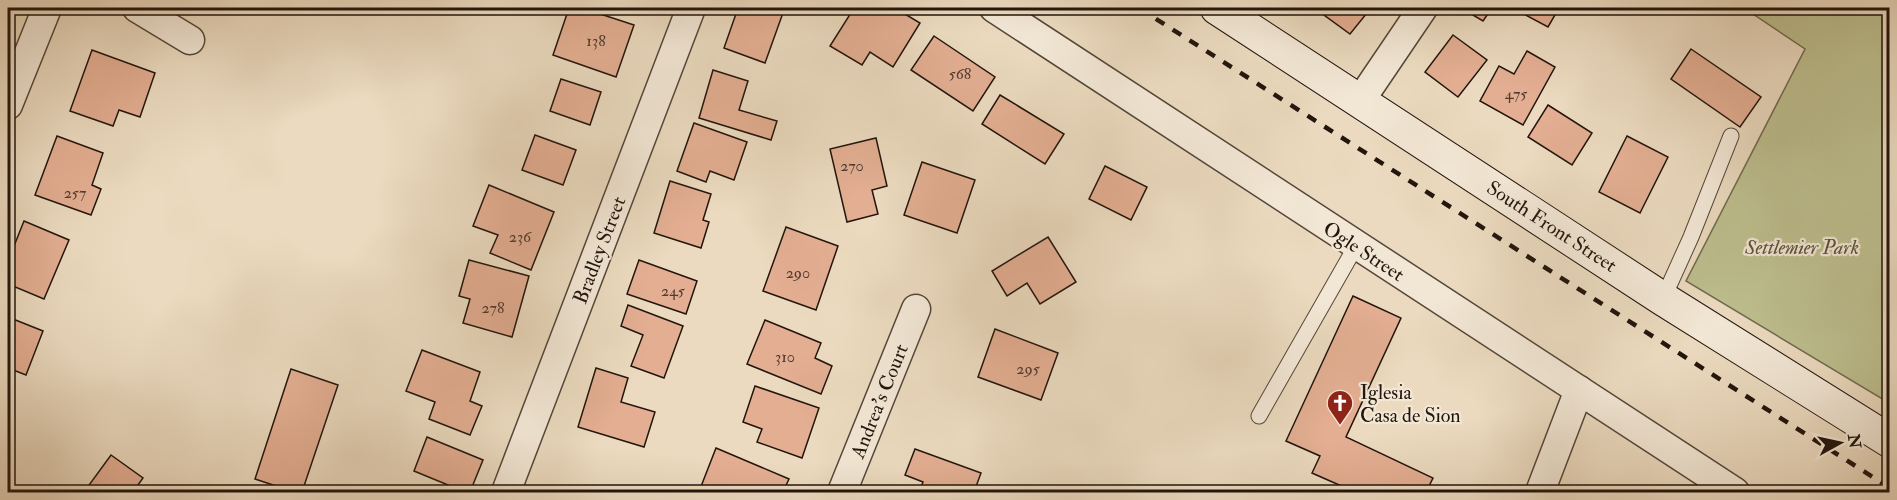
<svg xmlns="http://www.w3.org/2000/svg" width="1897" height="500" font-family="'IM FELL Double Pica',serif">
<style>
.green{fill:#bdbe8e;stroke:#706a4e;stroke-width:1.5}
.building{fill:#e3ae92;stroke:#22150d;stroke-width:1.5}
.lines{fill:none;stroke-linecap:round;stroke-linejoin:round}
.lane-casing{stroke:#54463a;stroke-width:17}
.street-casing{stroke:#54463a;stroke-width:31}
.secondary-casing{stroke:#22150d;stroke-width:35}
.lane{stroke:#f2e7d5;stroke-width:15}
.street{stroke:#f2e7d5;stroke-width:28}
.secondary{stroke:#f2e7d5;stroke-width:33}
.rail{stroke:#22150d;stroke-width:4.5;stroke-dasharray:10 10;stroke-linecap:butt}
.labels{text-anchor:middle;stroke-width:4.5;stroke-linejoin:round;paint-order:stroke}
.number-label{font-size:16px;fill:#523b2e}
.street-label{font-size:20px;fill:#22150d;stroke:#f2e7d5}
.park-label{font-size:20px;font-style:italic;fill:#58503a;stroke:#f2e7d5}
.poi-label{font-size:20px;fill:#22150d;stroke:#f2e7d5;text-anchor:start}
</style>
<rect width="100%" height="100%" fill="#ebdabf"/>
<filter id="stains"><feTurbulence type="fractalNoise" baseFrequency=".00333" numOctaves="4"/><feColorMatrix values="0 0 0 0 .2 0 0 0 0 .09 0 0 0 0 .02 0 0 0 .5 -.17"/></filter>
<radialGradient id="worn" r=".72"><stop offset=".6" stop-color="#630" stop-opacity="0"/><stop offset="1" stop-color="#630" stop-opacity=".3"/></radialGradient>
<path class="green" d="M1744,8H1889V403L1686,281L1805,49Z"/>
<g class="building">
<path d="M569,8H582L634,25L616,77L553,55Z"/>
<path d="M738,8H778L784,10L765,63L724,48Z"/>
<path d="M854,8H862L869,12L871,8H895L920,23L893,67L870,52L862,65L830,46Z"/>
<path d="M1330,8H1371L1350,34L1324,15Z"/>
<path d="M1461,8H1492L1483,21Z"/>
<path d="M1523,8H1559L1548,27L1520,12Z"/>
<path d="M1453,35L1487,60L1458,97L1425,72Z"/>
<path d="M934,36L995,77L973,111L911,70Z"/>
<path d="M1691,49L1761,97L1740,127L1671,79Z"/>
<path d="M92,50L155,73L140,117L119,110L113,126L70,111Z"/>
<path d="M1527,51L1555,67L1523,125L1480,101L1499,66L1514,74Z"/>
<path d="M713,70L748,81L739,110L777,121L771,140L699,118Z"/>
<path d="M561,79L601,92L590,125L550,111Z"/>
<path d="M1000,95L1064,134L1045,164L982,124Z"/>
<path d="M1548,105L1592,133L1572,165L1528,137Z"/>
<path d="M694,123L747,142L734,180L710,171L706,182L677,171Z"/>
<path d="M535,135L576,150L563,185L522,170Z"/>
<path d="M57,136L103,153L92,185L101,189L91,215L35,195Z"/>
<path d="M1627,136L1668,157L1640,213L1599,192Z"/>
<path d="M876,138L887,186L872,190L878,214L847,222L830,149Z"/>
<path d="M922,162L975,180L957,233L904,215Z"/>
<path d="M1105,166L1147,187L1131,220L1089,199Z"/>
<path d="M670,181L711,194L703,220L709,222L701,248L654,233Z"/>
<path d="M489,185L554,212L531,270L490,253L498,235L473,226Z"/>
<path d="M24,221L69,240L44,299L8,284V261Z"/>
<path d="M786,227L838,246L816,310L763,291Z"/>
<path d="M1048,237L1076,282L1040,304L1027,283L1007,296L992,271Z"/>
<path d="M469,260L529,276L512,337L463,323L470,299L459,296Z"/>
<path d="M639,260L697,281L686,314L627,294Z"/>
<path d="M1353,296L1401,318L1346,437L1433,478L1426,492H1355L1312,473L1320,456L1286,441Z"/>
<path d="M628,305L683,326L664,378L631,366L643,335L621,326Z"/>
<path d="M8,317L43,331L26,375L8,368Z"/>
<path d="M765,320L821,343L815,358L832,366L821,394L747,364Z"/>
<path d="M995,329L1058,353L1041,400L978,377Z"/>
<path d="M422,350L480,372L470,401L482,406L470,435L429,419L435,402L406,391Z"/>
<path d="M596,368L628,378L621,402L655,412L644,447L578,427Z"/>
<path d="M291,369L338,385L302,492H294L255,479Z"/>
<path d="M755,386L819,408L802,458L757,442L762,429L743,422Z"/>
<path d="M8,402L13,405L8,415Z"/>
<path d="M427,437L483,460L470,492H465L414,471Z"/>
<path d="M716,448L789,479L783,492H709L700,489Z"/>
<path d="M915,449L981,473L974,492H919L923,482L905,475Z"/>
<path d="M111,455L143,478L133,492H84Z"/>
<path d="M556,486L570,492H554Z"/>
</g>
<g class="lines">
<g class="lane-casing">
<g id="lane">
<path d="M1663,299L1691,237L1731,136"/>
<path d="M1259,416L1356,246"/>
</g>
</g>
<g class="street-casing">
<g id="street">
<path d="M137,8L190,40"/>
<path d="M994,8L1735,492"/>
<path d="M1360,101L1423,8"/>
<path d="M8,105L47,8"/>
<path d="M506,492L691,8"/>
<path d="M842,492L916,309"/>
<path d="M1540,492L1579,390"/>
</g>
</g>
<g class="secondary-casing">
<path id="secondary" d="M1217,8L1663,299L1890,441"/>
</g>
<use href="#lane" class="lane"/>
<use href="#street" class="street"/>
<use href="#secondary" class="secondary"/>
<path class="rail" d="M1139,8L1890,488"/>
</g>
<defs>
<g id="church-pin" transform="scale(1.35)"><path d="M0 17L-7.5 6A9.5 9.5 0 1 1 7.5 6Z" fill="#8f2418" stroke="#f2e7d5"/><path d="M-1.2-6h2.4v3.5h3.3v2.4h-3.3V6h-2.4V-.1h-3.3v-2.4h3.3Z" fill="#fff"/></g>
</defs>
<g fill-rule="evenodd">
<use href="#church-pin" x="1340" y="403"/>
</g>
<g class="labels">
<g class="number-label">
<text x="596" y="46">138</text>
<text x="960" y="79">568</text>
<text x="1516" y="99">475</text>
<text x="852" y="171">270</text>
<text x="75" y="198">257</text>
<text x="520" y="242">236</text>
<text x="798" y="278">290</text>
<text x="673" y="296">245</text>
<text x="493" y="313">278</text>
<text x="785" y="362">310</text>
<text x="1028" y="374">295</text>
</g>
<g class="street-label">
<text transform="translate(1552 226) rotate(33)" y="7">South Front Street</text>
<text transform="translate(599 250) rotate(-69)" y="7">Bradley Street</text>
<text transform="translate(1364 251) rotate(33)" y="7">Ogle Street</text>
<text transform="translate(879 401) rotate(-68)" y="7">Andrea's Court</text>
</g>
<g class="park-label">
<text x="1802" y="254">Settlemier Park</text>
</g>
<g class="poi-label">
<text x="1360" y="399">Iglesia<tspan x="1360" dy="23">Casa de Sion</tspan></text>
</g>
</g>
<rect width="1897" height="500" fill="none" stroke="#ebdabf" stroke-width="30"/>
<rect x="9" y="9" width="1879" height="482" fill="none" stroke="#22150d" stroke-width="3"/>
<rect x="15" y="15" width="1867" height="470" fill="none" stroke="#22150d" stroke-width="1.5"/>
<g transform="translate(1840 443) rotate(82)" stroke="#f2e7d5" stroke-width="4.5" paint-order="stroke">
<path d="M0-4.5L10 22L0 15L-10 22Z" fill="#22150d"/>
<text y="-9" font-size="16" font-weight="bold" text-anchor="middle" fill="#22150d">N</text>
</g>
<rect width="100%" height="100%" filter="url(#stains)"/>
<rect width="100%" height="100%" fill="url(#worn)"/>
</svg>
